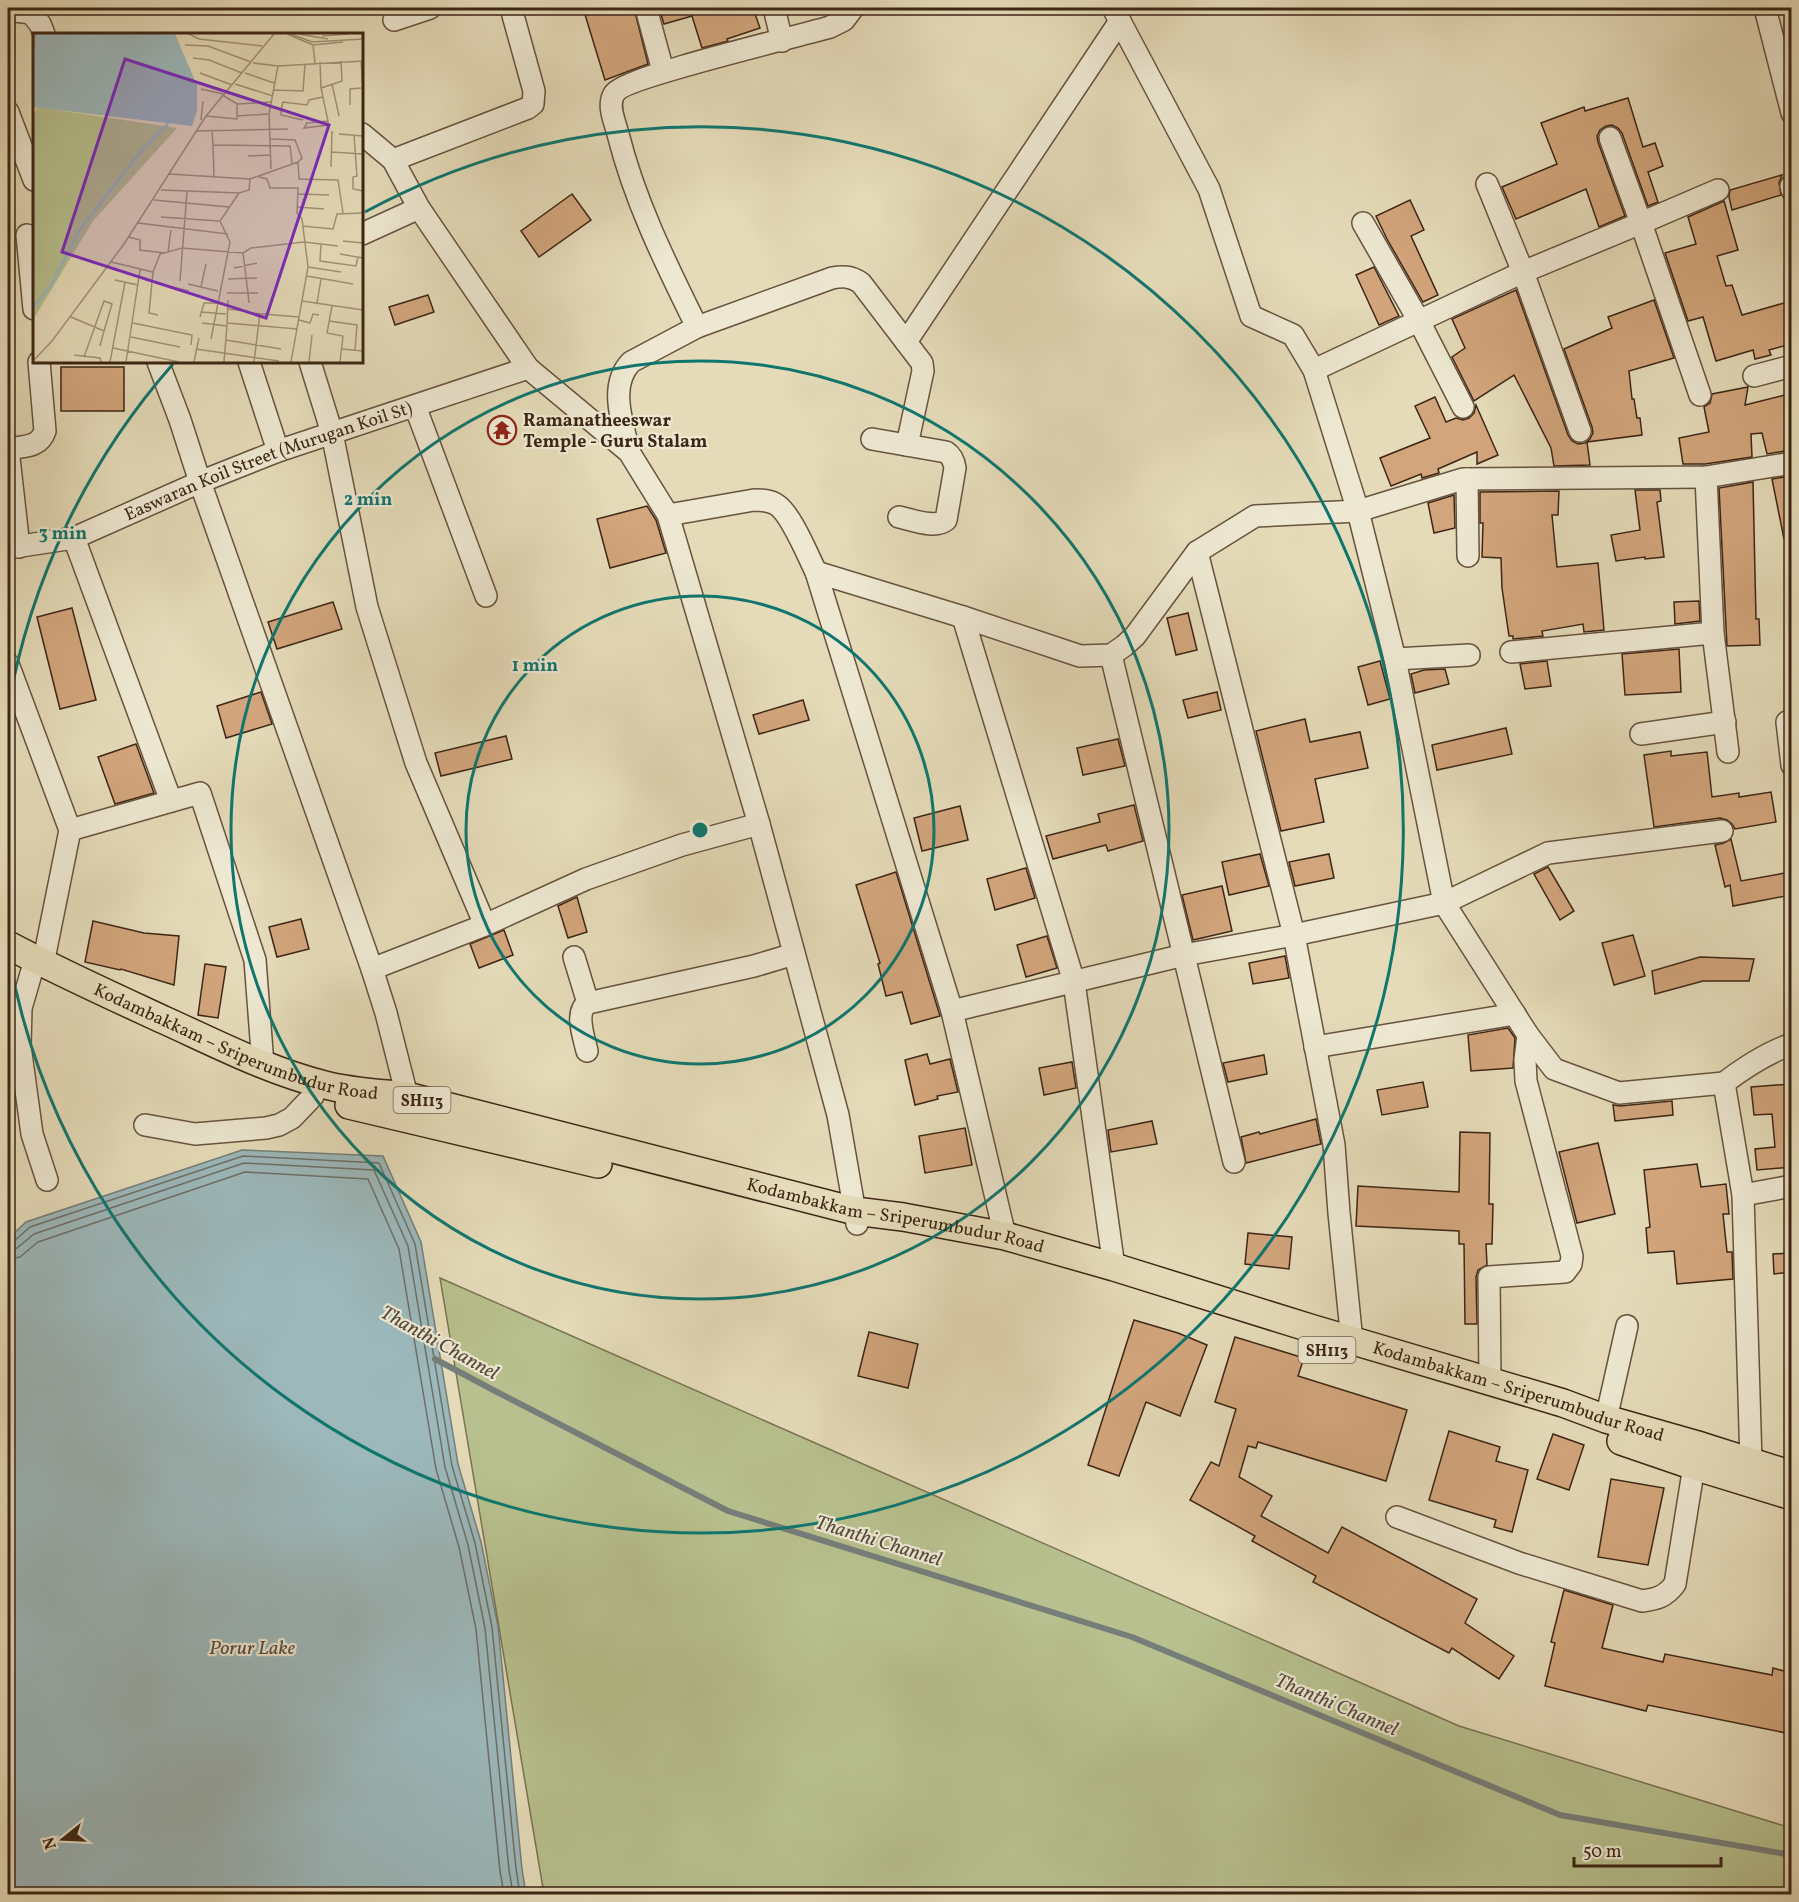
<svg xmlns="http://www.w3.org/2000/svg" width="1799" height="1902" font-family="Vollkorn,serif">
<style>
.green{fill:#b7c08e;stroke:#7a7352;stroke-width:1.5}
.water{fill:#9cb8bb;stroke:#767e79;stroke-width:1.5}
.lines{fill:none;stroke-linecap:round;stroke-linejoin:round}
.shore{stroke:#6c6f68;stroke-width:1.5}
.stream{stroke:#767e79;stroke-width:6}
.building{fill:#d2a57c;stroke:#3d2615;stroke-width:1.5}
.minor-casing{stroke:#67533e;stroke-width:24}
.major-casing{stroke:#3d2615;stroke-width:30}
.minor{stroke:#eee8d2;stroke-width:21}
.major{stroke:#e5dbb9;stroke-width:27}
.ring{fill:none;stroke:#0f766e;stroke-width:3}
.labels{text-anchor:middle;stroke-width:4.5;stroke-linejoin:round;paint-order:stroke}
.shield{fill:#eee8d2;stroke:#72604e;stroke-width:1.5}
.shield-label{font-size:16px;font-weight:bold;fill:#3d2615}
.poi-label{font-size:18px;font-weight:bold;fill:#3d2615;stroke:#eee8d2;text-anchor:start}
.street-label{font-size:18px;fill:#3d2615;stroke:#eee8d2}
.water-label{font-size:20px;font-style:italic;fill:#554a3e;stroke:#eee8d2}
.inset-river{fill:none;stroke:#9cb8bb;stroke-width:3}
.inset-road{fill:none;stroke:#a29377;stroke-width:1.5}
.view{fill:#7b2cbf;fill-opacity:0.15;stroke:#7b2cbf;stroke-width:3}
.inset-edge{fill:none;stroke:#3d2615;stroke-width:3}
.centre{fill:#0f766e;stroke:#eee8d2;stroke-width:3}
.ring-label{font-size:18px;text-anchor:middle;font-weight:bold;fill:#0f766e;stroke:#eee8d2;stroke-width:4.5;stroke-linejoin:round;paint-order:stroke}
</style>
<rect width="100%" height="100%" fill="#e5dbb9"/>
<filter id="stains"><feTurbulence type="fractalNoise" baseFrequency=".00333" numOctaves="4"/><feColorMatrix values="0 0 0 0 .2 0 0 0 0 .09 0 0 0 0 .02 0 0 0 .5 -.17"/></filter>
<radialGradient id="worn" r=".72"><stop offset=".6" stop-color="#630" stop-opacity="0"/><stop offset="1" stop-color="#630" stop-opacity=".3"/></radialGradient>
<path class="green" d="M440,1278L1459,1726L1791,1828V1894H544Z"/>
<path class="water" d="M242,1150L383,1156L421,1242L458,1464L481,1542L498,1626L522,1869L526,1894H8V1239L26,1222Z"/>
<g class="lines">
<g class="shore">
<path d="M8,1243L13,1242L30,1227L243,1156L379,1163L415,1244L452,1466L475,1543L492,1627L516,1869L520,1894"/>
<path d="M8,1250L17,1248L34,1234L244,1163L374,1170L408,1246L445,1467L468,1545L485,1628L509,1870L513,1894"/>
<path d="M8,1259L20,1257L38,1242L245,1172L368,1179L399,1249L436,1469L459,1547L476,1629L500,1871L504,1894"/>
</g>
<path class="stream" d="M435,1359L495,1391L728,1511L1132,1637L1560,1815L1792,1855"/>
</g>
<g class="building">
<path d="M583,8H634L648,64L605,80Z"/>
<path d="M659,8H715L717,14L735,8H753L760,28L727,39L728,41L702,48L692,16L664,24Z"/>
<path d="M1628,98L1643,147L1655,143L1663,166L1648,172L1658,202L1648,206L1622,133L1618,128L1612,125L1606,126L1600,130L1597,136L1598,142L1625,216L1599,227L1586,189L1516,219L1502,187L1557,164L1541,123L1584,107L1585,111Z"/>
<path d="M1782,175L1779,183L1781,195L1732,210L1729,197L1730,190Z"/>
<path d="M572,194L591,220L539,257L521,231Z"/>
<path d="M1410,200L1424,230L1411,236L1438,295L1423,302L1387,239L1376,216Z"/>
<path d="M1724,201L1738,250L1717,256L1726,286L1732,285L1742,315L1791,301V344L1769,350L1771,355L1755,359L1753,350L1716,361L1703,317L1688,321L1665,253L1696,244L1688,217Z"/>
<path d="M1374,267L1399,316L1379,325L1356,275Z"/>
<path d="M1516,290L1568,435L1572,441L1578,444L1585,443L1590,439L1593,433L1592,427L1564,349L1612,328L1608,317L1654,300L1674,358L1629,371L1632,399H1634L1637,418H1640L1642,435L1587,442L1590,465L1554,466L1551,448L1514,375L1474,401L1452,357L1465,348L1452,319Z"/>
<path d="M428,295L434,312L395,325L389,307Z"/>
<rect x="61" y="367" width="63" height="44"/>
<path d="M1748,387L1745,405L1789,394L1791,405V450L1767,454L1762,433L1751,434L1752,457L1705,464H1683L1679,438L1709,432L1704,407L1710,403L1712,394Z"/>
<path d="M1435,397L1446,422L1456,418L1463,420L1469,418L1474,413L1476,405L1498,455L1477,464V452L1438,469L1439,473L1422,478L1421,474L1391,486L1380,458L1430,438L1415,406Z"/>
<path d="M1791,476V538L1784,539L1772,479Z"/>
<path d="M1753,482L1756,619H1759L1760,645L1727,646L1719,488Z"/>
<path d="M1635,490H1660L1661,501L1657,502L1664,557L1645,559V557L1616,561L1611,535L1640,530Z"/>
<path d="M1559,491L1558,515H1552L1557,567L1598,563L1604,630L1584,632L1583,624L1542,631L1543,636L1513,639V636H1509L1502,588L1501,558L1482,557L1483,523H1480V492Z"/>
<path d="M1454,495L1455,528L1434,533L1428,503Z"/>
<path d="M647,506L656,520L666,553L610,568L597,519Z"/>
<path d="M1699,601L1700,621L1675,624L1674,602Z"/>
<path d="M333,602L342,629L277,649L268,622Z"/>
<path d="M72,608L96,700L60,709L37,617Z"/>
<path d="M1188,613L1197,650L1176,655L1167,618Z"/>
<path d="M1679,649L1681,692L1625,695L1622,654Z"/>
<path d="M1380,661L1390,699L1368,705L1358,667Z"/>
<path d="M1547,661L1551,686L1525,689L1520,664Z"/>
<path d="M1445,669L1449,684L1415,693L1411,674L1424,670Z"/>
<path d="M261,692L272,724L226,738L217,706Z"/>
<path d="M1217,692L1221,710L1188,718L1183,700Z"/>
<path d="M803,700L809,720L759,734L753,715Z"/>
<path d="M1305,719L1310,742L1360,732L1368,768L1315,779L1324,822L1281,831L1256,731Z"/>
<path d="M1506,728L1512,754L1437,770L1432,745Z"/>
<path d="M506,736L512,759L441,776L435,753Z"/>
<path d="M1118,739L1125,766L1083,775L1077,748Z"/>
<path d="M136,744L154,793L115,804L98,757Z"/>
<path d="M1671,751V756L1707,752L1712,797L1739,793V797L1771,792L1776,822L1735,829L1732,824L1727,820L1720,818L1654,827L1644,755Z"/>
<path d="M1134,805L1143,841L1108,851L1106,845L1053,859L1046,836L1100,822L1098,814Z"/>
<path d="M960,806L968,840L922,851L914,818Z"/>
<path d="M1731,839L1741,881L1791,872V895L1733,906L1730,885L1725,887L1715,845L1724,843Z"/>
<path d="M1260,854L1269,886L1229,895L1222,862Z"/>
<path d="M1329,854L1334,878L1295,886L1289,862Z"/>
<path d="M1548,867L1574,911L1560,920L1534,874Z"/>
<path d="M1026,868L1035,898L995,910L987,879Z"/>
<path d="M896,872L940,1016L911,1024L902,992L886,996L878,964L880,963L856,885Z"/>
<path d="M1222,886L1232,931L1193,940L1182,895Z"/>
<path d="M577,897L587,932L568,938L558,906Z"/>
<path d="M301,919L309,949L277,957L269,927Z"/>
<path d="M93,921L144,933L179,936L174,985L121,969L120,970L85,962Z"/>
<path d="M504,930L513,955L479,968L470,944Z"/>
<path d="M1633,935L1645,976L1614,985L1602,943Z"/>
<path d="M1047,936L1057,968L1026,977L1017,945Z"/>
<path d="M1285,956L1289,978L1253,984L1249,963Z"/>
<path d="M1700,957L1754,959L1749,981H1703L1655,994L1652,971Z"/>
<path d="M205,964L226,967L218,1018L198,1015Z"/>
<path d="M1508,1028L1515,1038L1513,1068L1471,1071L1468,1035Z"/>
<path d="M927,1054L930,1064L950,1059L958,1092L937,1096L938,1099L915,1105L905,1060Z"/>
<path d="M1264,1055L1267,1074L1228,1082L1223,1063Z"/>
<path d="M1072,1062L1076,1088L1044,1095L1039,1068Z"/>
<path d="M1423,1082L1428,1107L1382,1115L1377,1090Z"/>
<path d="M1791,1084V1167L1757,1170L1755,1149L1775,1147L1772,1114L1754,1115L1751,1087Z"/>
<path d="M1672,1101L1673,1115L1615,1121L1613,1105L1620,1106Z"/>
<path d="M1316,1119L1321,1144L1246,1163L1241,1137L1259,1132L1260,1134Z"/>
<path d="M1152,1121L1157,1144L1111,1152L1108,1130Z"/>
<path d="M965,1128L972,1165L925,1173L919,1136Z"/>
<path d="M1460,1132L1490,1133L1489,1204H1493L1492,1244H1486L1487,1265L1478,1270L1476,1277L1477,1324H1465L1464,1244H1459V1231L1356,1226L1358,1186L1459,1192Z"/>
<path d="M1598,1143L1615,1214L1577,1223L1559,1152Z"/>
<path d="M1697,1164L1701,1187L1726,1184L1729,1214H1723L1727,1252H1732L1733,1279L1677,1284L1674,1251L1648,1253L1646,1228L1650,1227L1644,1170Z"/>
<path d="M1248,1233L1292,1237L1289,1269L1245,1264Z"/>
<path d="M1791,1253V1272L1774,1274L1773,1254Z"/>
<path d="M1134,1320L1178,1333L1207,1345L1180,1416L1146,1402L1119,1476L1088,1465Z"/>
<path d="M869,1332L918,1344L908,1388L858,1376Z"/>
<path d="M1235,1337L1304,1358L1298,1376L1407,1410L1386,1481L1258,1442L1256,1448L1248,1446L1239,1477L1272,1496L1261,1516L1328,1553L1342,1527L1477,1599L1465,1623L1514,1656L1499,1679L1452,1648L1449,1653L1313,1582L1316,1576L1252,1541L1255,1536L1190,1500L1211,1462L1219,1466L1236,1409L1215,1402Z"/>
<path d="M1449,1431L1500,1447L1496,1461L1528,1470L1512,1532L1494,1527L1496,1520L1429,1500Z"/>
<path d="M1553,1434L1584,1445L1569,1490L1537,1479Z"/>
<path d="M1611,1479L1664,1488L1648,1565L1598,1557Z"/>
<path d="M1564,1590L1613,1605L1602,1648L1663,1662L1665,1654L1772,1675L1773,1668L1791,1673V1734L1648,1705L1646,1711L1545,1686L1555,1643L1551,1642Z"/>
</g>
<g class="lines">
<g class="minor-casing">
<g id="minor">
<path d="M646,8L663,71"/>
<path d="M774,8L782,41"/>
<path d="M1113,8L1209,189L1251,316L1293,335L1314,370L1358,511L1395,659L1444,903L1528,1035L1554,1069L1619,1093L1724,1083L1743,1195L1751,1462L1749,1476"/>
<path d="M1765,8L1792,113"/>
<path d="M8,10L31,13L40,24L44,34"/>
<path d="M394,20L430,8"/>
<path d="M8,112L34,180"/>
<path d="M362,134L393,160L419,208L528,368L629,452L668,515L759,824L838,1115L857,1224"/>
<path d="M1610,138L1641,223L1718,190"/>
<path d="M393,160L528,108L533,104L534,91L511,8"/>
<path d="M1487,184L1523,272L1580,431"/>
<path d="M1791,186L1792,190"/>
<path d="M1363,223L1419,321L1463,407"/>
<path d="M362,234L419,208"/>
<path d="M27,235L34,309"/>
<path d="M697,327L832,278C843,276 851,276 861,283L922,363L923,371L907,445"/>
<path d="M906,342L1120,21"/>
<path d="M158,362L180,420L200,482L372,969L386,1013L407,1096"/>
<path d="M249,362L278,451"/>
<path d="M310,362L332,433L367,607L416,763L485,925L372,969"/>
<path d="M1314,370L1523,272L1641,223L1700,395"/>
<path d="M1754,376L1792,366"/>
<path d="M415,406L486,596"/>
<path d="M872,439L946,452C952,456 954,461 955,468L946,520C935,529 913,520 899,517"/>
<path d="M8,449C24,446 39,448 45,431L39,362"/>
<path d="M8,449L19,547"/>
<path d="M629,452C623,423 608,386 631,362L697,327C666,264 635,202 618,134C615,122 607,106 614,94C623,77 800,36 830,27L844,20L853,8"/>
<path d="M1706,477L1713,633L1728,752"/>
<path d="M1467,479L1468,556"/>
<path d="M668,515L754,500C762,500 770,500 777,505C791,514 808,556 816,572L952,1011L1005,1236"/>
<path d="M74,538L171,801"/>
<path id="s1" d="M8,548L74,538L200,482L278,451L528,368"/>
<path d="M1197,552L1294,935L1334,1145L1339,1213L1352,1341"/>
<path d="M816,572L963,617L1080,656L1111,655L1124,646L1135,636L1197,552L1255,516L1358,511L1463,479L1706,477L1792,463"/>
<path d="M963,617L1074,982L1114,1267"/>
<path d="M1511,652L1713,633"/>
<path d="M1111,655L1234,1162"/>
<path d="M1395,659L1469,655"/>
<path d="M8,664L70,830L43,964"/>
<path d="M1787,722L1792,765"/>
<path d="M1641,734L1725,722"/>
<path d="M70,830L200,793L255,960L263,1065"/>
<path d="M485,925L586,879L682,845L759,824"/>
<path d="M574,957L588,1003"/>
<path d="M35,960L21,1008L20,1046L32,1134L47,1180"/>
<path d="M952,1011L1184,955L1294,935L1444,903L1548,853L1722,831"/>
<path d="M1315,1047L1515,1014"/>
<path d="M587,1051C584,1037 574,1012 588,1003L754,966L794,954"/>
<path d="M1724,1083C1745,1067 1766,1053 1792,1044"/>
<path d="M145,1125L195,1134L266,1128L279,1125L292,1118L313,1096"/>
<path d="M1743,1195L1792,1186"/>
<path d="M1490,1382L1489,1277L1565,1272L1571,1264L1572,1256L1526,1081L1525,1060L1528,1035"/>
<path d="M1606,1419L1627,1326"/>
<path d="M1397,1517L1519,1563L1642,1601C1657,1599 1665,1597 1675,1584L1694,1466"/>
</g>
</g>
<g class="major-casing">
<g id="major">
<path id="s2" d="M8,945C59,972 112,996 164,1020C217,1044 269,1071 325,1085C352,1092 380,1093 407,1096L855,1211L903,1217L1005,1236L1114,1267L1310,1328L1563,1403L1606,1419L1701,1446L1792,1475"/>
<path d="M349,1105L598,1164"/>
<path d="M1621,1441L1694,1466L1792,1496"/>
</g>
</g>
<use href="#minor" class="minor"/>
<use href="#major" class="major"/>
</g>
<g class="ring">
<circle cx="700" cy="830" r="234"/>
<circle cx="700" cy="830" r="469"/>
<path d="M8 708A703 703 0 0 1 173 364M365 212A703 703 0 1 1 8 952"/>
</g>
<defs>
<g id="temple-ring" transform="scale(1.5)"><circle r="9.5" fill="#eee8d2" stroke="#8f2418" stroke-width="1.5"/><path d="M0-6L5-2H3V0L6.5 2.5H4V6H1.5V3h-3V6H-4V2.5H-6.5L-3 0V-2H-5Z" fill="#8f2418"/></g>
</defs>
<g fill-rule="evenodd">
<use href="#temple-ring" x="502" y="430"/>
</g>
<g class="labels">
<g class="shield">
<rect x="393.5" y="1087" width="57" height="26" rx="4.5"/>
<rect x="1298.5" y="1337" width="57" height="26" rx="4.5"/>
</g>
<g class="shield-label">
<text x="422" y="1106">SH113</text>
<text x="1327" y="1356">SH113</text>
</g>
<g class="poi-label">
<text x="523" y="426">Ramanatheeswar<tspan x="523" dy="21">Temple - Guru Stalam</tspan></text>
</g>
<g class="street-label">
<text dy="6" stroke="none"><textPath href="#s1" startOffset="276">Easwaran Koil Street (Murugan Koil St)</textPath></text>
<text dy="6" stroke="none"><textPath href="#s2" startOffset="249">Kodambakkam – Sriperumbudur Road</textPath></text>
<text dy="6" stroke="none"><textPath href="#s2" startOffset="933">Kodambakkam – Sriperumbudur Road</textPath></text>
<text dy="6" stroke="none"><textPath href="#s2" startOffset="1581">Kodambakkam – Sriperumbudur Road</textPath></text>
</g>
<g class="water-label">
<text transform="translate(440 1342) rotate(29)" y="7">Thanthi Channel</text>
<text transform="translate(879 1540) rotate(17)" y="7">Thanthi Channel</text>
<text x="252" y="1654">Porur Lake</text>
<text transform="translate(1337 1704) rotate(23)" y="7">Thanthi Channel</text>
</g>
</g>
<g transform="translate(33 33)">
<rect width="330" height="330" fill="#e5dbb9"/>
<path d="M4,74L144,95L60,188L0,287V83Z" fill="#b7c08e"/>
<path d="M0,1H142L164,52V78L159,93L0,74Z" fill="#9cb8bb"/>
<path class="inset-river" d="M0,275L18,252L47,196L109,117L135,91"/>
<path class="inset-road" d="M156,1L166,6L229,13M254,1L280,12L310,9M258,1L279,9L330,6M266,1L295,6M289,3L315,1M152,12L175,13L218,29M280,12L282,30M0,24L2,1M160,25L176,27L209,40M328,28L330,57M287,29L288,55L295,88V92L271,95L274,90L295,88M220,30L245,33L330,28M167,40L199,52M212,40L241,50M202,51L240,63M299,51L306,83M288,55L309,48L308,28M168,56L190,61M241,57L270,58L272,31M191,63L204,71L238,69M317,72V56L328,55M248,77L250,69L274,72L276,67L290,64M248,77V82L270,87M173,83L204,86V71M204,83L235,81M168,87L170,68M164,98L255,96M179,98L180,112L257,113L259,130M306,101L330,103M321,102L324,143L320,144V156L330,158M238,106L262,107L269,125L265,129L266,146L305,147L310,180M180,112L181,145M298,119L330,121M215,123L238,122M298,134L299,98M238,136L236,81L245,33M136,141L217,146L265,129M226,144L234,146L237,155H265L264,180L269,186L275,234L258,329M128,157L206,160L216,157L217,146M265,161L296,162M121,167L196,174M264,174L291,176M128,184L186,188M105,190L195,201M269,193L300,196L304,181L330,180M96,204L107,207V217L132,220M310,208L330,210M288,211L287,228L323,233L325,224M135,219L138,197M307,221L330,225M78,229L120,239L127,221L149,215L210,220L218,215L271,209L305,213M275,234L308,239M201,235L224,230M120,239L116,280L125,282M274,243L320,251M195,246L224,245M82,247L105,252M147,248L154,159M122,250L156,258M155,251L185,258M168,254L173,231M194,260H215L210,220M269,268L330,277M216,270L215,260H225M284,270L288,246M299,273L294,300L310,303L307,329M194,276L214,278M168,279L193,281M218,280L266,284M38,284L71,298L67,313M167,284L171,270H190M266,287L277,290L280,281L286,282M296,288L324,292L322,317M100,290L159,302L158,312M169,290L194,293L191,329M194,290L264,296M194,292L195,267M98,304L147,314M178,306L197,209L187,188L206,160M193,307L248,316M80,315L146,329M163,316L246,328M309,316L330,318M41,322L67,325L68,329M51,324L71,268L79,271L71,298M0,328L19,308L91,211L173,83L241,1M77,329L92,249M93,329L107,237M161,329L166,305M221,329L227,280M276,329L279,302"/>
<path class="view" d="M92,26L296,92L233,285L29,219Z"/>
<rect width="330" height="330" class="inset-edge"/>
</g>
<circle cx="700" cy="830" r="9" class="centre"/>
<g class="ring-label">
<text x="368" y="505">2 min</text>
<text x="63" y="539">3 min</text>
<text x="535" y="671">1 min</text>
</g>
<rect width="1799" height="1902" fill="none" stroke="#e5dbb9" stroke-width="30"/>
<rect x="9" y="9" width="1781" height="1884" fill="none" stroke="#3d2615" stroke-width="3"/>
<rect x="15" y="15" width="1769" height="1872" fill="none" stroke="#3d2615" stroke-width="1.5"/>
<g transform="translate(63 1839) rotate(252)" stroke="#eee8d2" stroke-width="4.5" paint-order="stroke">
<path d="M0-4.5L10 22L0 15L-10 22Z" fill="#3d2615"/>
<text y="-9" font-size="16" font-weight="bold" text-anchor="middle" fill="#3d2615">N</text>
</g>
<path d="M1574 1857v9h147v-9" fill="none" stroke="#3d2615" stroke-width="3"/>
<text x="1583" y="1857" font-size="18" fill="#3d2615" stroke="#eee8d2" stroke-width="4.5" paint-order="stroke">50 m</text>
<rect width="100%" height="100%" filter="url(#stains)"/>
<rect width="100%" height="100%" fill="url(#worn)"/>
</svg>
